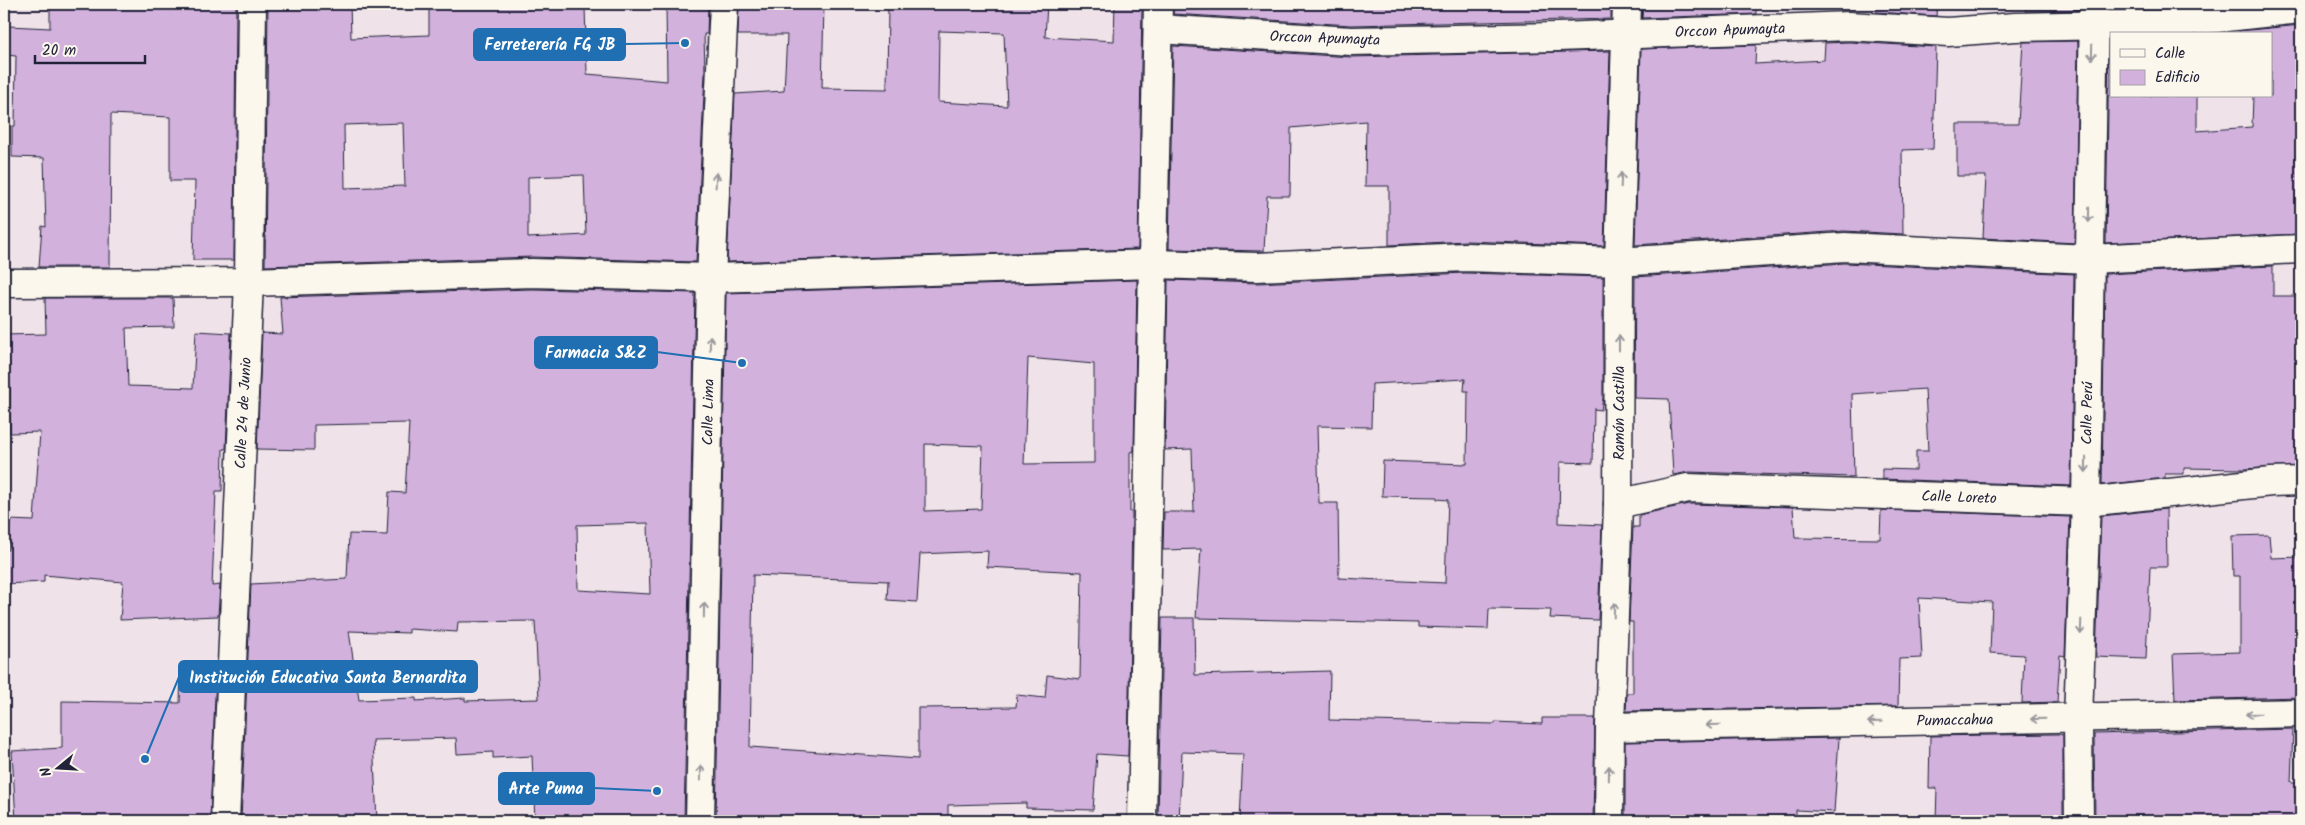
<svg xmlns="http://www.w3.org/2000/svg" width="2305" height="825" font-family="Kalam,sans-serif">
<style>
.building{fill:#d2b2dd;stroke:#22223b;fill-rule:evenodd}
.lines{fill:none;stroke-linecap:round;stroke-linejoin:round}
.street-casing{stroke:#22223b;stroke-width:31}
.street{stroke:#fbf7ec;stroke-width:28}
.oneway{stroke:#99979c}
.labels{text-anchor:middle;stroke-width:4;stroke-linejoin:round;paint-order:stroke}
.street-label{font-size:15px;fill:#22223b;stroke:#fbf7ec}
.leader{fill:none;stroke:#1f6fb2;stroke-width:2}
.callout-dot{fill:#1f6fb2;stroke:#fbf7ec;stroke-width:2}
.callout{fill:#1f6fb2;stroke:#1f6fb2;stroke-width:2}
.callout-label{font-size:16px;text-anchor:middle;font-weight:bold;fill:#fff}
</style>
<rect width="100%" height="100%" fill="#efe2e8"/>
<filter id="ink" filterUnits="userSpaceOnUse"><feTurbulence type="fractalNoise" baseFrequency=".02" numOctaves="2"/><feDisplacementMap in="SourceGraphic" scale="10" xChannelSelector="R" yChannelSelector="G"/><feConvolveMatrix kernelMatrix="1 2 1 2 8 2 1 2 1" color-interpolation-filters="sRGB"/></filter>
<g filter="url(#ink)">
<g class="building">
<path d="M50,4H236L234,260H193L195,181H170V117L111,114L110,267H39L42,226L46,227L44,158L12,157V126H15L16,56L6,55L8,26L50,28Z"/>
<path d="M268,4H350L351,38L429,35V4L585,7L587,74L667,81L666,4H708L707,34H704L705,73L696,262L532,257L265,266ZM403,123L405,186L345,188L344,125ZM584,175L586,235L528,238V177Z"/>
<path d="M739,4H824L822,88L887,89L888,4H1047L1045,37L1114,41L1115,4H1142L1138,249L727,262L735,94L784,91L787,35H738ZM939,31L1004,33L1007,106L938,102Z"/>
<path d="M1174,4H1611V19L1351,25L1173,14Z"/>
<path d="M1643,4H1756V14L1642,18Z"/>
<path d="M1876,4H1937L1936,16L1877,12Z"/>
<path d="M2026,4H2078V10L2025,11Z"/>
<path d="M2301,25V234L2106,243L2109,41H2111V96H2197V131L2252,127L2253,96H2271V34H2239V31Z"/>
<path d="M2078,41L2075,243L1983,238L1986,176H1957V124H2018L2023,42Z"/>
<path d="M1849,42L1936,47L1933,149L1902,150L1903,234L1844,231L1635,245L1641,49L1756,45L1755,64L1824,60L1825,43Z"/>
<path d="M1173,46L1351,57L1610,51L1604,246L1466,241L1389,245V186H1365L1366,121L1291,128L1290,196H1267L1264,251L1169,249Z"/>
<path d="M1845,263L2074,274L2071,486L1882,479V469L1916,470V451H1928L1925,389L1852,394L1854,477L1689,472L1673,475L1669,399L1634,398L1635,277Z"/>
<path d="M2273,266V296H2301V466L2243,469L2184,468V474H2165V478L2102,485L2105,274Z"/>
<path d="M1465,273L1603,277V398L1601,410L1594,409L1593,463L1560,462L1559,523L1602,525L1598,620L1550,618L1551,610L1489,609L1488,629L1418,627V623L1196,618L1201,549L1163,550L1164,512H1194L1192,449L1165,450L1168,280L1258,283ZM1465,379L1464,391H1468L1467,464L1383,461L1382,496L1437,497V499L1448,500L1445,583L1339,578L1338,503H1319L1317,426L1371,427L1372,384Z"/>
<path d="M1137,280L1134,451L1130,452V512H1132L1128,756L1097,754L1093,810L1026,808V803L948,805V821H716L726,293ZM1028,358L1094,364V463L1024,464ZM925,444L983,446L981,509L925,511ZM988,551L987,567L1082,572L1080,679L1047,675L1045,698L1017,695L1016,707L918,708V759L750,747L753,575L888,581L887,600L917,602L920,554Z"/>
<path d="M532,289L695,293L684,821H535L532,756L493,758V752L457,754L456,738L373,740L377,821H241L251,584L347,579L349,534L387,535L389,492L405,493L409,423L314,425V450L257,449L262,333L283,334L280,297ZM648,523L650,594L578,590L577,525ZM535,621L539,699L465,701V698L416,701V698L359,700L349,631L409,633V629L457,632L458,622Z"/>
<path d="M45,298H173L174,327L126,328L128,386L193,388L196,331L231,333L226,449H223L222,491H216L212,586L220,585L218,616L120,620L123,582L44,575V582L4,584V550H8L10,520L34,521L40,432L10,433V384H4V335L46,334Z"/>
<path d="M1689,504L1793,507L1795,538L1880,539L1881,510L2070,517L2065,656L2060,655L2057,702L2022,703L2024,655L1990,653L1992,602L1919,598L1922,658L1899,659L1898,706L1626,711L1627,693H1633V622H1629L1633,527H1639V515Z"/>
<path d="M2166,509L2167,567H2150L2146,659L2096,657L2101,516Z"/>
<path d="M2269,535L2271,558L2301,557V697L2175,700L2173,654L2240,652V576H2233L2232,536Z"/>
<path d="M1162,618H1194L1195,675L1330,671L1329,720L1495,724V722L1542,724V718H1595L1593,821H1240L1243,754L1182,752L1179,821H1158Z"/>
<path d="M181,671L216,672L210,821H16L12,751L62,748V701L180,703Z"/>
<path d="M2293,729L2291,782H2301V821H2095L2094,734Z"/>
<path d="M2059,734L2063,735V821H1936L1937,788H1929L1930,736Z"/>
<path d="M1839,738L1834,812L1796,810V821L1711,819V821H1625V742Z"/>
</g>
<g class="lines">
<g class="street-casing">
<g id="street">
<path d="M1158,29L1351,41L1558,37L1849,26L1948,32L2015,27L2162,24L2301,9"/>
<path d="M4,283L249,282L532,273L711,278L1154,264L1257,267L1465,257L1619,262L1845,247L2089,259L2301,249"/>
<path d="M1618,504L1688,488L2086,502L2271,482L2301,481"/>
<path d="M1610,727L2301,713"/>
<path d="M225,821L249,282L252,4"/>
<path d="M700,821L711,278L724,4"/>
<path d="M1142,821L1158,4"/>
<path d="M1609,821L1610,727L1618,504L1619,262L1627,4"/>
<path d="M2079,821L2078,718L2086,502L2094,4"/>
</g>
</g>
<use href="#street" class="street"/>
</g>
<defs><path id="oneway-shaft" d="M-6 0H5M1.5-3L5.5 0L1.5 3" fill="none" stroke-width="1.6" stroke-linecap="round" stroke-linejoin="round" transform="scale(1.25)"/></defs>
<g class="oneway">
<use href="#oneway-shaft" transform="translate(2092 52) rotate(91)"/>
<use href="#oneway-shaft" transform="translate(716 180) rotate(-87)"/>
<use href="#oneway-shaft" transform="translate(1621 180) rotate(-88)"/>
<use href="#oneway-shaft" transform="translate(2089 215) rotate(91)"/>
<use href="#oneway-shaft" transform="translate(710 343) rotate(-89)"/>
<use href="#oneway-shaft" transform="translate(1619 343) rotate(-90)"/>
<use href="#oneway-shaft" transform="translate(2086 465) rotate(91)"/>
<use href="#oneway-shaft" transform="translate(704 610) rotate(-89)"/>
<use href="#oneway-shaft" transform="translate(1614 610) rotate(-88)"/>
<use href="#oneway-shaft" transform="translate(2081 627) rotate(92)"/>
<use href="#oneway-shaft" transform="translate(2253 714) rotate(179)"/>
<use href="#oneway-shaft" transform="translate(2038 719) rotate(179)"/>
<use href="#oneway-shaft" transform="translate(1875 722) rotate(179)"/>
<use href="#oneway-shaft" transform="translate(1713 725) rotate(179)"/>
<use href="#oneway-shaft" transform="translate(701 773) rotate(-89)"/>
<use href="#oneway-shaft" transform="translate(1609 773) rotate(-89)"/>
</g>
</g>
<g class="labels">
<g class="street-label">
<text transform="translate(1730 30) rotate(-2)" y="5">Orccon Apumayta</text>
<text transform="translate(1325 38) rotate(2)" y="5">Orccon Apumayta</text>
<text transform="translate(708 412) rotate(-89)" y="5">Calle Lima</text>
<text transform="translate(243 413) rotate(-87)" y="5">Calle 24 de Junio</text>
<text transform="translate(1619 413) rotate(-90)" y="5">Ramón Castilla</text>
<text transform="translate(2087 413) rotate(-89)" y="5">Calle Perú</text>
<text transform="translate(1959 497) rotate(2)" y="5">Calle Loreto</text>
<text transform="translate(1955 720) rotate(-1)" y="5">Pumaccahua</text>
</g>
</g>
<path class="leader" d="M685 43L625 44M742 363L657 352M145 759L179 677M657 791L594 788"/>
<g class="callout-dot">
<circle cx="685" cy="43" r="5"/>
<circle cx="742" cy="363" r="5"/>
<circle cx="145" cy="759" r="5"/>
<circle cx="657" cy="791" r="5"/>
</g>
<g class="callout">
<rect x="474" y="29" width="151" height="31" rx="5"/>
<rect x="535" y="337" width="122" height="31" rx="5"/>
<rect x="179" y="661" width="298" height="31" rx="5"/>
<rect x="499" y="773" width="95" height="31" rx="5"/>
</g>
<g class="callout-label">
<text x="550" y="50">Ferreterería FG JB</text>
<text x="596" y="358">Farmacia S&amp;Z</text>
<text x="328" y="683">Institución Educativa Santa Bernardita</text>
<text x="546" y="794">Arte Puma</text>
</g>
<rect width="2305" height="825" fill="none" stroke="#fbf7ec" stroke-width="20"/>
<rect x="10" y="10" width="2285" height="805" fill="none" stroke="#22223b" stroke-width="2" filter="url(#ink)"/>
<rect x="2110" y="32" width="162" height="65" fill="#fbf7ec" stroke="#a4a2a5"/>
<rect x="2120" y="49" width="25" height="8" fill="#fbf7ec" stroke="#a4a2a5"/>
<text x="2155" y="58" font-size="15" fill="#22223b">Calle</text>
<rect x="2120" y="70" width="25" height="15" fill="#d2b2dd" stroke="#a4a2a5"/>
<text x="2155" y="82" font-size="15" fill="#22223b">Edificio</text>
<g transform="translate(58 768) rotate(252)" stroke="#fbf7ec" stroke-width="4" paint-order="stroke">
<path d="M0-4L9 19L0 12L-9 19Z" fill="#22223b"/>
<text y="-8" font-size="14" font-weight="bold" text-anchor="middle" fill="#22223b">N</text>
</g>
<path d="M35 55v8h110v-8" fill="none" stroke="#22223b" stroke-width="2.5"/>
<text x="42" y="55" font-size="15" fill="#22223b" stroke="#fbf7ec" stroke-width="4" paint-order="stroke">20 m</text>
</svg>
